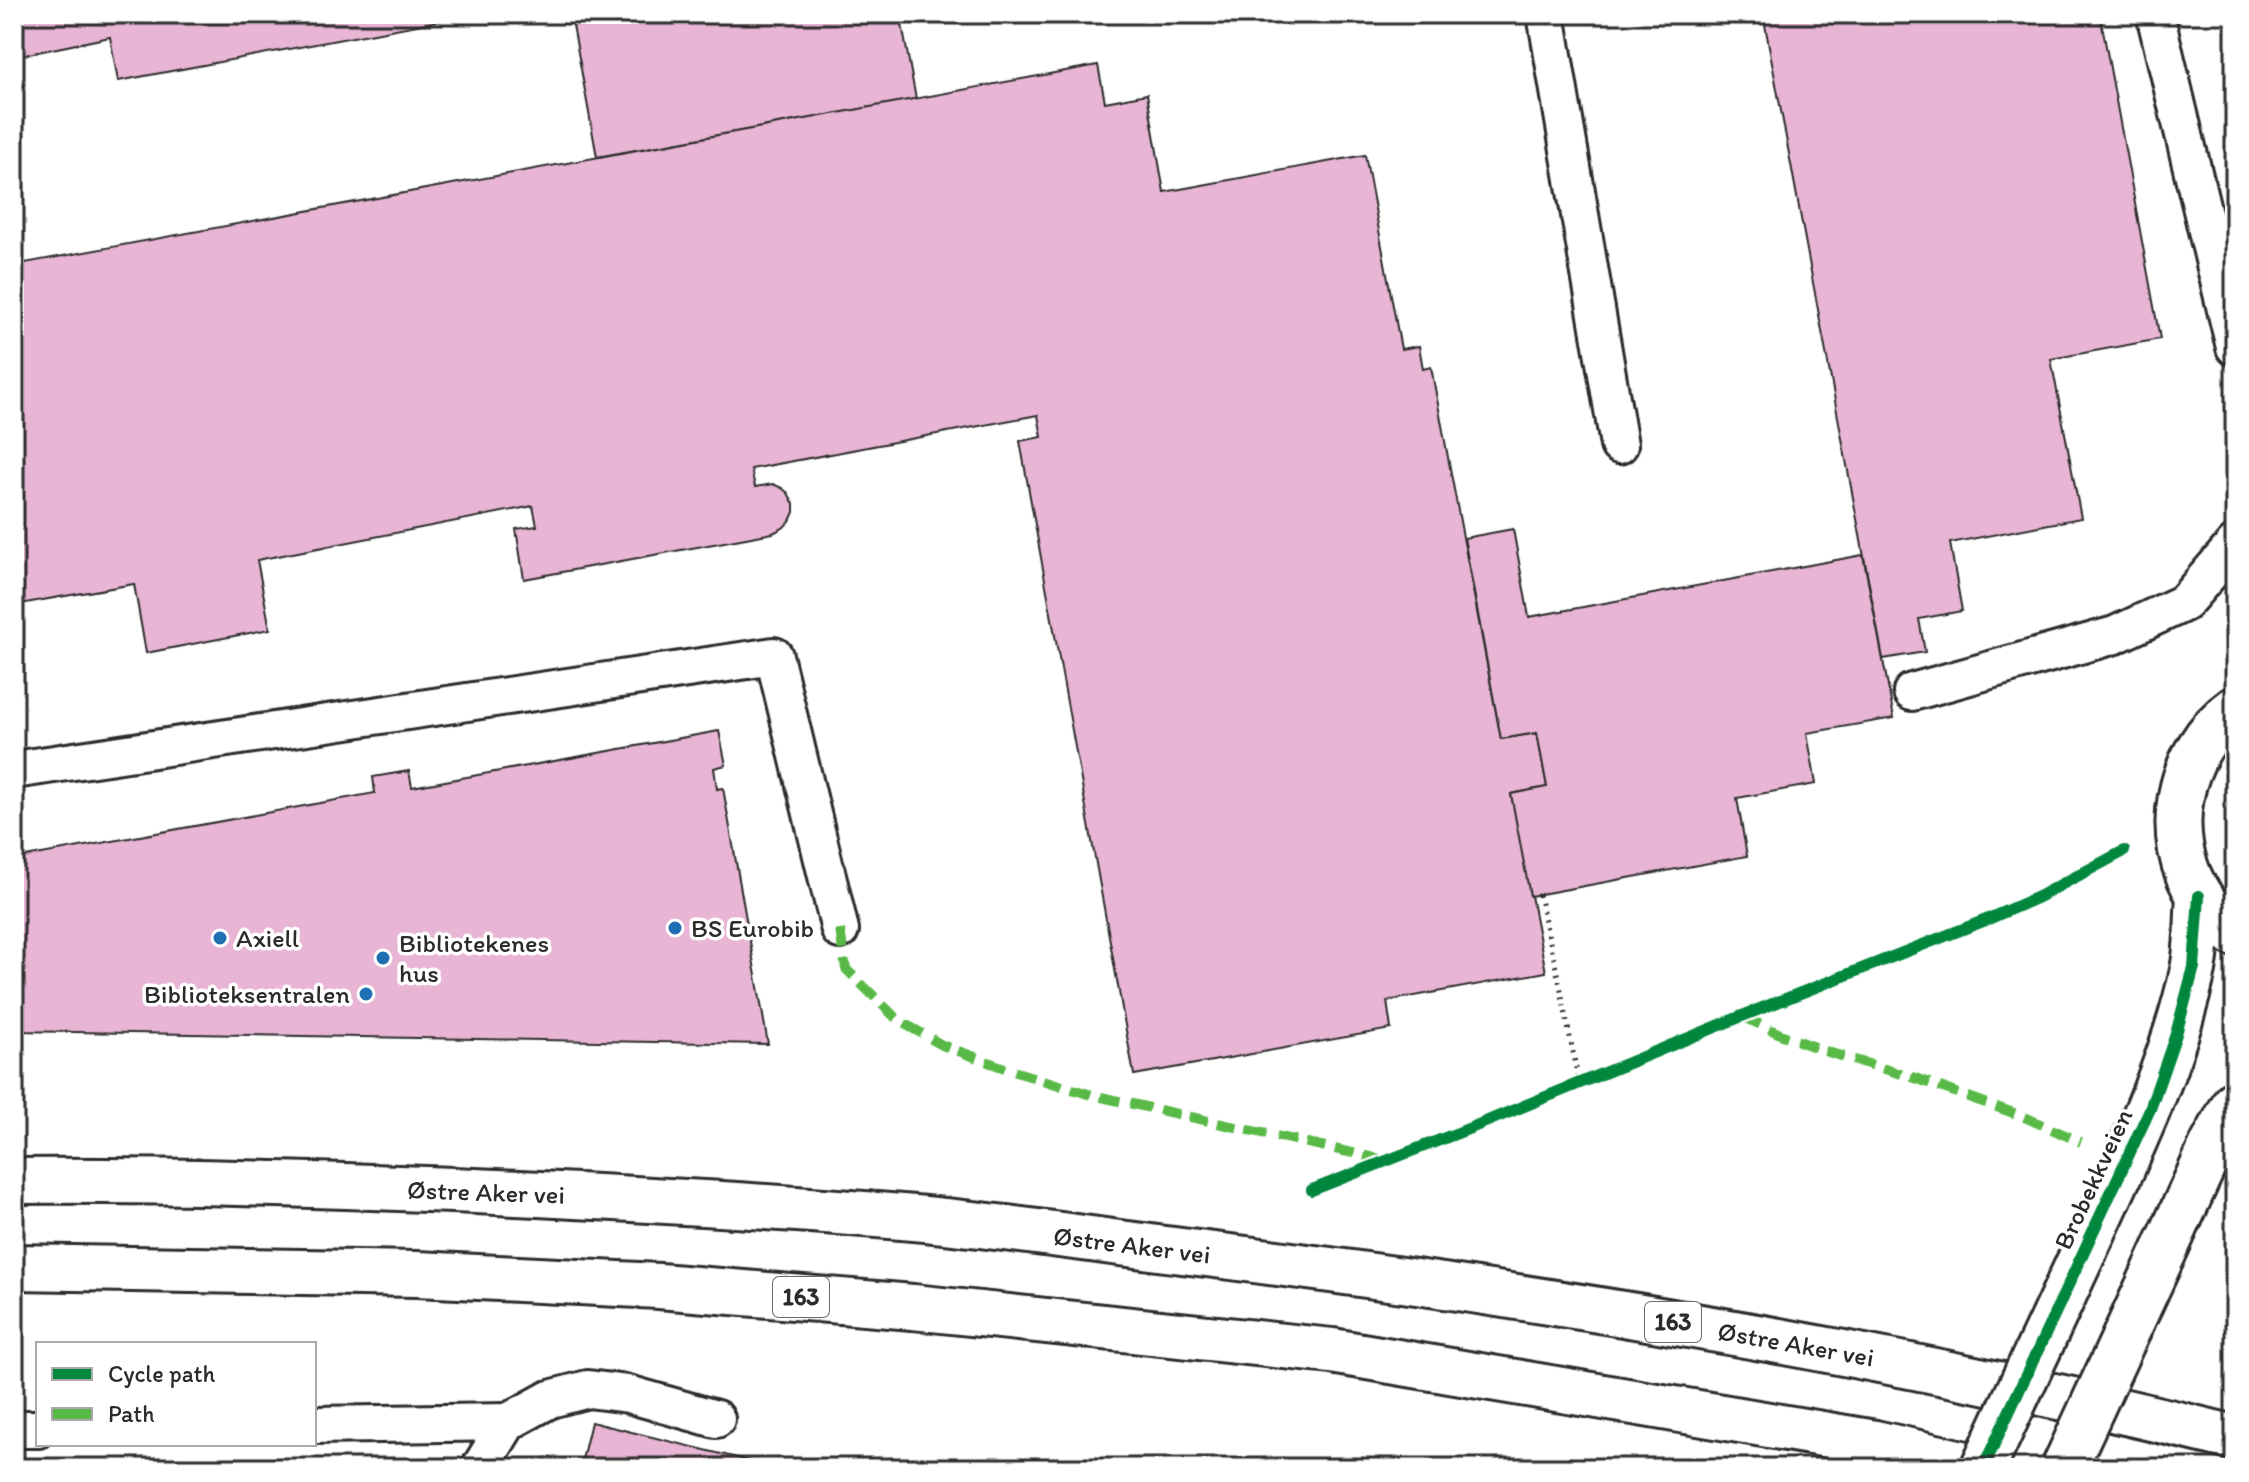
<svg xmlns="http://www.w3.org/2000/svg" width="2249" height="1482" font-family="Itim,sans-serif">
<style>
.building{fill:#e8b6d4;stroke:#2b2b2b;stroke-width:2}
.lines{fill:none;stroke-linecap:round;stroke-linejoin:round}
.service-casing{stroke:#2b2b2b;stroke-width:42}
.tertiary-casing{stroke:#2b2b2b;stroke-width:50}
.trunk-casing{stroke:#2b2b2b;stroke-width:50}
.path{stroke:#2b2b2b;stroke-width:5;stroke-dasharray:2 6;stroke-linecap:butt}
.service{stroke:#fff;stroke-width:36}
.tertiary{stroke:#fff;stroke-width:44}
.trunk{stroke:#fff;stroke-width:44}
.tertiary-bridge-casing{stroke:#2b2b2b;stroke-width:50;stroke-linecap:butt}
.tertiary-bridge{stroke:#fff;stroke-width:44}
.quiet{stroke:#58b947;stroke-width:10;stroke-dasharray:20 10;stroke-linecap:butt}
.cycleway-casing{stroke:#fff;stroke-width:17}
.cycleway{stroke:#00873e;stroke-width:12}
.poi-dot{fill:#1f6fb2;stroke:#fff;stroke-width:3}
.labels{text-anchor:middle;stroke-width:7;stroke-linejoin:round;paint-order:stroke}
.shield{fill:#fff;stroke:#6b6b6b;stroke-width:2}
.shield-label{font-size:24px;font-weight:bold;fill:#2b2b2b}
.poi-label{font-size:26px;fill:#2b2b2b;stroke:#fff;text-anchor:start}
.street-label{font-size:26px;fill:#2b2b2b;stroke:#fff}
</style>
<rect width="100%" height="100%" fill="#fff"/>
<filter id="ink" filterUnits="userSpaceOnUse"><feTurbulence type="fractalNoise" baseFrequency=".0125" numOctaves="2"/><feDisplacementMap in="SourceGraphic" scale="16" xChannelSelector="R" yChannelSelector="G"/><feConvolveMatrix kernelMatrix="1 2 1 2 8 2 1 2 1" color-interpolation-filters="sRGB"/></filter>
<g filter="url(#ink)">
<g class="building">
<path d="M14,14H458L448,16L449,19L118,81L110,37L14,57Z"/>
<path d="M571,14H900L916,99L597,157Z"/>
<path d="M1763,14H2100L2160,339L2051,359L2081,518L1950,543L1962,611L1919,619L1925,652L1883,659Z"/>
<path d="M1098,65L1105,102L1147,94L1164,192L1365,155L1401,349L1419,346L1423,369L1431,367L1501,739L1537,733L1547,787L1511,794L1546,972L1387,1001L1391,1029L1134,1075L1020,441L1042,437L1038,415L751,469L755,487L773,484L782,488L788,493L794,504V512L790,521L783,528L773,533L524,579L516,529L537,526L533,506L257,560L270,629L146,653L134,584L14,605V265Z"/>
<path d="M1513,529L1529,617L1863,555L1894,718L1807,733L1816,784L1737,798L1747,856L1530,896L1511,794L1547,787L1537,733L1501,739L1464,538Z"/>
<path d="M719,731L726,765L714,768L717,789L723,788L768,1044L14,1031V859L375,793L373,777L409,771L412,787Z"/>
<path d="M591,1422L778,1468H580Z"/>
</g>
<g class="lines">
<g class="service-casing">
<g id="service">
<path d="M1546,14L1619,445"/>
<path d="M2155,14L2235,347"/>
<path d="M1912,692L2115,635L2184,603L2235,544"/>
<path d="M14,770L774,656L840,930"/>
<path d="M314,1425L508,1422"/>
<path d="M14,1429H38"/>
<path d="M480,1468L508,1422L550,1399L588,1389L628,1394L716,1419"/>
</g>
</g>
<g class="tertiary-casing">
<g id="tertiary">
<path d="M2235,709C2177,750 2160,839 2201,898C2210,912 2222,923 2235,934"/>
<path d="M2094,1230C2133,1145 2173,1062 2193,970C2198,946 2197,920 2199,896"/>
<path d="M2163,1254L2212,1146L2235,1103"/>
</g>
</g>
<g class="trunk-casing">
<g id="trunk">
<path d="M14,1181C160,1180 307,1184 453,1190C607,1197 761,1205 914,1218C1004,1226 1093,1240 1182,1251C1536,1294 1889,1353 2235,1438"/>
<path d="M14,1267L417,1274L659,1286L913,1307L1332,1351L1875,1443L1984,1468"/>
</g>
</g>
<g class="path">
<path d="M1539,895L1560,985L1579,1083"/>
<path d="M1312,1190L1473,1127L1742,1016L1986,920L2038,897L2124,851"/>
</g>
<use href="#service" class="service"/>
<use href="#tertiary" class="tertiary"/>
<use href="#trunk" class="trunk"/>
<g class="tertiary-bridge-casing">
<g id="tertiary-bridge">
<path d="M1983,1468L2094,1230"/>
<path d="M2064,1468L2163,1254"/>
</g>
</g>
<use href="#tertiary-bridge" class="tertiary-bridge"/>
<g class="quiet">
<path d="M840,930L846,969L898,1020L942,1045L1013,1071L1092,1095L1384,1160"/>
<path d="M1742,1016L1780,1034L1831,1053L1915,1078L2022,1116L2081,1142"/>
</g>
<g class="cycleway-casing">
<g id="cycleway">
<path d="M1312,1190L1473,1127L1742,1016L1986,920L2038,897L2124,851"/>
<path d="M1983,1468L2150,1109L2176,1034L2194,967L2199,896"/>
</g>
</g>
<use href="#cycleway" class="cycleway"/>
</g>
</g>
<g class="poi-dot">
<circle cx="675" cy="928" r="8"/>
<circle cx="220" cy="938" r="8"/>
<circle cx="383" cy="958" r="8"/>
<circle cx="366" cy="994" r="8"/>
</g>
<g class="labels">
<g class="shield">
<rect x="773" y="1277" width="56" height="40" rx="6"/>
<rect x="1645" y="1302" width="56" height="40" rx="6"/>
</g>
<g class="shield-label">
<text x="801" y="1305">163</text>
<text x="1673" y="1330">163</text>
</g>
<g class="poi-label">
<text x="691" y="937">BS Eurobib</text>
<text x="236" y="947">Axiell</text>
<text x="399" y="952">Bibliotekenes<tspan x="399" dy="30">hus</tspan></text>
<text x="350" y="1003" text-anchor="end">Biblioteksentralen</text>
</g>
<g class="street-label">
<text transform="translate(2093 1179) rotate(-65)" y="9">Brobekkveien</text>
<text transform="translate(486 1192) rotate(2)" y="9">Østre Aker vei</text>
<text transform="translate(1132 1245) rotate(7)" y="9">Østre Aker vei</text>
<text transform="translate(1796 1344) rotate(10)" y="9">Østre Aker vei</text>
</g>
</g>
<rect width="2249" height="1482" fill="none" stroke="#fff" stroke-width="48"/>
<rect x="24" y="24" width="2201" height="1434" fill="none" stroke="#2b2b2b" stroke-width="3" filter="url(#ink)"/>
<rect x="36" y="1342" width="280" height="104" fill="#ffffff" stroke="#aaaaaa" stroke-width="2"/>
<rect x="52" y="1368" width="40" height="12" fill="#00873e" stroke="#aaaaaa" stroke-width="2"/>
<text x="108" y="1382" font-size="24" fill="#2b2b2b">Cycle path</text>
<rect x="52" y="1408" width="40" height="12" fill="#58b947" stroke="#aaaaaa" stroke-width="2"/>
<text x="108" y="1422" font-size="24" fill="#2b2b2b">Path</text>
</svg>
